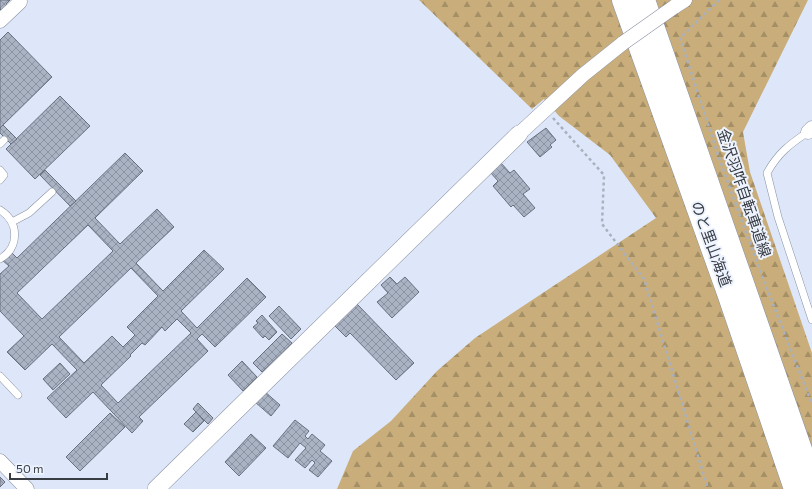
<svg xmlns="http://www.w3.org/2000/svg" width="812" height="489" font-family="Commissioner,'Noto Sans JP',sans-serif">
<style>
.forest{fill:url(#forest-firs)}
.building{fill:url(#building-cross-hatch);stroke:#687080;fill-rule:evenodd}
.lines{fill:none;stroke-linecap:round;stroke-linejoin:round}
.service-casing{stroke:#8a92a2;stroke-width:8}
.minor-casing{stroke:#8a92a2;stroke-width:15}
.tertiary-casing{stroke:#8a92a2;stroke-width:18}
.motorway-casing{stroke:#8a92a2;stroke-width:23}
.path{stroke:#a9b0be;stroke-width:2.5;stroke-dasharray:3 3;stroke-linecap:butt}
.service{stroke:#fff;stroke-width:7}
.minor{stroke:#fff;stroke-width:14}
.tertiary{stroke:#fff;stroke-width:17}
.motorway{stroke:#fff;stroke-width:22}
.minor-bridge-casing{stroke:#8a92a2;stroke-width:15;stroke-linecap:butt}
.minor-bridge{stroke:#fff;stroke-width:14}
.labels{text-anchor:middle;stroke-width:4;stroke-linejoin:round;paint-order:stroke}
.street-label{font-size:15px;fill:#383c43;stroke:#eef4ff}
</style>
<defs>
<pattern id="forest-firs" width="22" height="20" patternUnits="userSpaceOnUse"><rect width="22" height="20" fill="#c9ae7b"/><path d="M5 1l3.5 6h-7zM16 11l3.5 6h-7z" fill="#a48f66"/></pattern>
<pattern id="building-cross-hatch" width="8" height="8" patternUnits="userSpaceOnUse"><rect width="8" height="8" fill="#aab3c4"/><path d="M0 0l8 8M0 8l8-8" fill="none" stroke="#8b93a1"/></pattern>
</defs>
<rect width="100%" height="100%" fill="#dee7f9"/>
<path class="forest" d="M419,0H808L743,132L750,172L812,353V489H337L353,451L391,421L437,371L475,338L656,218L610,155L559,116L544,99L532,109Z"/>
<g class="building">
<path d="M0,0H10L6,4L8,6L2,11L0,9Z"/>
<path d="M8,32L52,77L0,128V40Z"/>
<path d="M60,96L90,126L35,179L6,149Z"/>
<path d="M3,125L17,139L11,144L0,133V128Z"/>
<path d="M546,128L556,140L550,145L552,147L540,157L527,142Z"/>
<path d="M125,153L143,171L95,218L120,244L157,209L174,227L136,263L163,291L204,250L224,269L181,311L197,328L247,278L266,297L215,347L202,334L197,339L208,351L139,417L143,421L132,433L93,392L66,418L47,398L77,370L52,344L25,370L7,352L24,336L0,311V274L9,266L2,260L10,251L17,258ZM88,225L113,251L42,319L17,293ZM131,268L158,296L127,327L135,335L123,347L112,336L84,363L59,337ZM177,319L191,333L118,403L101,385L131,356L130,355L142,343L145,345L162,327L165,331Z"/>
<path d="M501,163L510,173L514,170L530,189L523,194L535,208L524,217L513,205L511,207L493,186L498,181L490,172Z"/>
<path d="M45,170L76,201L70,206L40,175Z"/>
<path d="M390,277L397,284L405,277L419,292L392,318L377,302L388,293L381,285Z"/>
<path d="M357,304L414,363L396,380L350,333L346,337L335,326Z"/>
<path d="M279,306L301,329L291,339L269,316Z"/>
<path d="M262,315L277,332L269,340L265,336L263,338L253,327L258,323L256,321Z"/>
<path d="M282,334L292,343L262,372L253,363Z"/>
<path d="M242,361L257,377L243,391L228,375Z"/>
<path d="M60,363L70,374L53,390L43,379Z"/>
<path d="M264,391L280,405L271,416L255,402Z"/>
<path d="M198,403L213,418L208,424L193,409Z"/>
<path d="M196,412L204,421L193,432L184,424Z"/>
<path d="M110,413L125,427L80,471L66,457Z"/>
<path d="M295,420L309,431L305,436L308,439L312,434L325,445L320,451L332,461L318,477L309,470L315,463L312,460L305,468L295,460L306,448L300,443L288,458L273,446Z"/>
<path d="M251,434L266,448L239,476L225,462Z"/>
<path d="M0,477L5,482L0,487Z"/>
</g>
<g class="lines">
<g class="service-casing">
<g id="service">
<path d="M808,132C790,144 778,153 767,173L778,217L812,320"/>
<path d="M0,144L4,140"/>
<path d="M0,170L4,175L0,180"/>
<path d="M0,210C19,222 20,247 0,259"/>
<path d="M12,222L29,213L52,192"/>
<path d="M0,376L18,395"/>
</g>
</g>
<g class="minor-casing">
<g id="minor">
<path d="M674,7L685,0"/>
<path d="M0,21L20,2"/>
<path d="M808,132L812,128"/>
<path d="M519,134L583,75L623,43"/>
<path d="M0,461L27,489"/>
</g>
</g>
<g class="tertiary-casing">
<path id="tertiary" d="M156,489L519,134"/>
</g>
<g class="motorway-casing">
<g id="motorway">
<path d="M623,0L728,293L795,489"/>
<path d="M644,0L812,481"/>
</g>
</g>
<g class="path">
<path d="M719,0L680,38L718,155L757,263L812,404"/>
<path d="M553,118L604,175L602,224L644,279L708,489"/>
</g>
<use href="#service" class="service"/>
<use href="#minor" class="minor"/>
<use href="#tertiary" class="tertiary"/>
<use href="#motorway" class="motorway"/>
<g class="minor-bridge-casing">
<path id="minor-bridge" d="M623,43L674,7"/>
</g>
<use href="#minor-bridge" class="minor-bridge"/>
</g>
<g class="labels">
<g class="street-label">
<text transform="translate(744 193) rotate(71)" y="5">金沢羽咋自転車道線</text>
<text transform="translate(711 244) rotate(70)" y="5">のと里山海道</text>
</g>
</g>
<path d="M10 473v6h97v-6" fill="none" stroke="#383c43" stroke-width="2"/>
<text x="16" y="473" font-size="12" fill="#383c43" stroke="#eef4ff" stroke-width="3" paint-order="stroke">50 m</text>
</svg>
